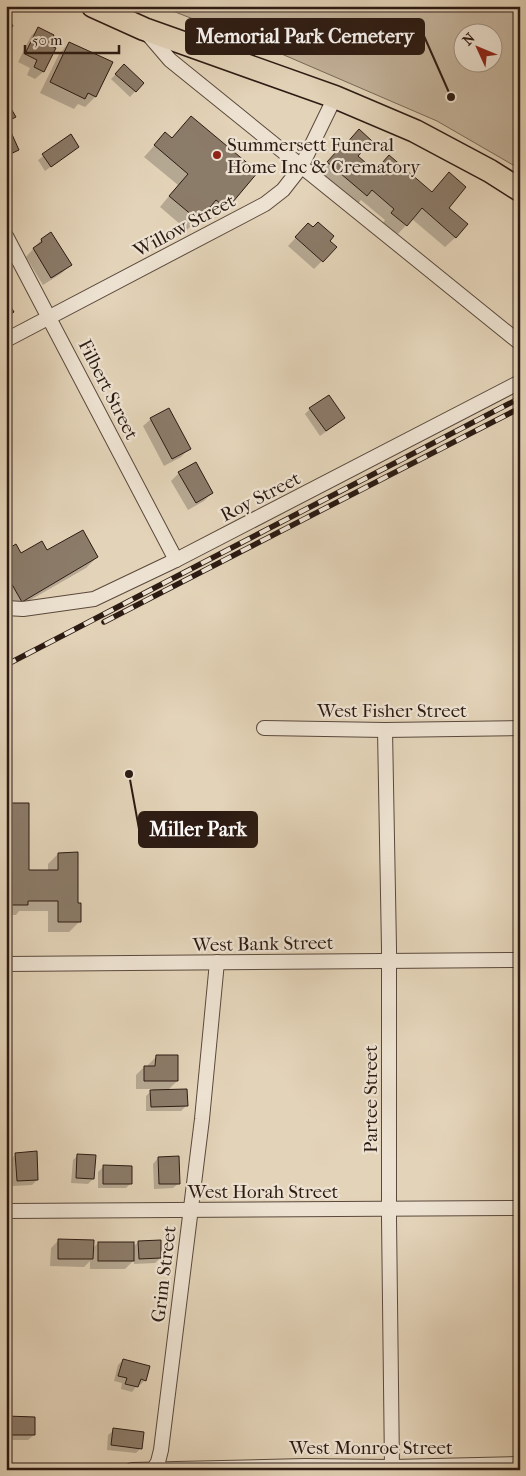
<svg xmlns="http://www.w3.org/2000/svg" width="526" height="1476" font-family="'IM FELL French Canon',serif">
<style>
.green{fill:#c4b49c;stroke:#786858;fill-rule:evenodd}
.shadow{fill:#0003}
.building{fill:#8b7b69;stroke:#2c1b13}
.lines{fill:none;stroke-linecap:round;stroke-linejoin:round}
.street-casing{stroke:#5a493c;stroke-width:16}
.primary-casing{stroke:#2c1b13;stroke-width:25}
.street{stroke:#ede2d1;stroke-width:14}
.primary{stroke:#e3d3b8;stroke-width:22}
.rail-casing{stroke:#2c1b13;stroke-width:5.5}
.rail{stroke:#ede2d1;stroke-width:4;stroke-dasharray:11;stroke-linecap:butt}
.poi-dot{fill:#8f2418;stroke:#ede2d1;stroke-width:2}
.labels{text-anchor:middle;stroke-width:4.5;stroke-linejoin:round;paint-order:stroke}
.poi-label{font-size:19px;fill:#2c1b13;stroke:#ede2d1;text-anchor:start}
.street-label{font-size:19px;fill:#2c1b13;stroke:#ede2d1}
.leader{fill:none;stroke:#2c1b13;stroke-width:2}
.callout-dot{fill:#2c1b13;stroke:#ede2d1;stroke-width:2}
.callout{fill:#2c1b13;stroke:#2c1b13;stroke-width:2}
.callout-label{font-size:20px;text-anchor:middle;font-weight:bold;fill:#fff}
</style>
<rect width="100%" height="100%" fill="#e3d3b8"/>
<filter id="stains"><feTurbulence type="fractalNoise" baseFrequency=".004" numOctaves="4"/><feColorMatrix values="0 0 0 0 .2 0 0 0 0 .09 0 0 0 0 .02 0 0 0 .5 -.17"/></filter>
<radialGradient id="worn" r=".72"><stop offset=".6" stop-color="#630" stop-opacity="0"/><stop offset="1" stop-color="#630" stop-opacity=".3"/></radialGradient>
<path class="green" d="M160,6H520V169L437,121L277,52ZM464,32H494V62H464Z"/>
<g class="shadow">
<path d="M39,28L47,45L54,49L43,72L35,79L27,75L30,68L18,62L31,36Z"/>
<path d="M69,43L111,63L95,97L85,107L78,104L74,109L40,93L59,54Z"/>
<path d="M124,66L142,84L130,97L111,79Z"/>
<path d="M191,117L226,208L216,218L206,210L187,230L160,207L178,185L144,157L165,134L171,139Z"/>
<path d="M71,136L78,147L45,171L38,160Z"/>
<path d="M336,153L357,157L374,172L389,157L447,208L456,237L445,247L412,219L396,236L382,224L385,220L361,200L356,206L318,173Z"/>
<path d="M300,233L328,241L322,261L314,269L288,246Z"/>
<path d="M41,240L70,265L62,273L43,285L26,257Z"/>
<path d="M310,409L338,423L320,436L305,414Z"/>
<path d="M151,419L189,449L181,457L164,466L143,426Z"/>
<path d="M179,473L212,493L204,501L188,510L171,481Z"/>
<path d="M6,551L21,555L97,557L86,568L11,611L6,602Z"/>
<path d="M6,804L28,871H48V864L58,854L77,905L80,921L69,932H48V911H19L16,915H6Z"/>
<path d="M156,1057L177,1081L167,1091L186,1106L181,1111H146V1096L153,1089H136V1075L144,1067H148V1065Z"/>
<path d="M16,1154L37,1180L32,1185L12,1186L11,1159Z"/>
<path d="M78,1155L93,1179L88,1184L71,1183L73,1160Z"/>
<path d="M158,1158L179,1183L173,1188L154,1189L153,1164Z"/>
<path d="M103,1167L131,1183L126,1188H98V1172Z"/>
<path d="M59,1240L92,1249L98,1243L133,1247L138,1242L160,1258L155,1263L134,1264V1260L125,1269H90V1261L84,1267L50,1266L51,1248Z"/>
<path d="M123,1360L145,1380L140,1385L138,1384L132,1392L121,1389L122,1383L114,1381L118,1365Z"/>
<path d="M6,1418L34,1435L28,1440H6Z"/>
<path d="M114,1430L141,1448L136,1453L107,1450L108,1435Z"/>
</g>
<g class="building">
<path d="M6,23L13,25L6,42Z"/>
<path d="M38,27L54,35L49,45L56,48L44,72L34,67L37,60L25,54Z"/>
<path d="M69,42L113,62L96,97L88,93L85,99L50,82Z"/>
<path d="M124,64L144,83L136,92L115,74Z"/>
<path d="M6,100L16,117L6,122Z"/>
<path d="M191,116L258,172L227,209L216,200L199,221L169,196L188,174L154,145L165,132L172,138Z"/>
<path d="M359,129L372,141L358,156L375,171L389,155L432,192L449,172L466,187L449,208L468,224L456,238L422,208L407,226L391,213L394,209L372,190L367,196L327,162L336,152L338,153Z"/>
<path d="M10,130L19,150L6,156V132Z"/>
<path d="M71,134L79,147L51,167L42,154Z"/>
<path d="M318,222L334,236L330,241L337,247L323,262L295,237L308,223L313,227Z"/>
<path d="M51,232L72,265L51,278L33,248L42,242L41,239Z"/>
<path d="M6,299L14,312L6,317Z"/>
<path d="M329,395L345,418L326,431L309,408Z"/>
<path d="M169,408L191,449L172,459L150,418Z"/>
<path d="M196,462L213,493L196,503L178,472Z"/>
<path d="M83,530L98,557L22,602L6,574V550L16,544L21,553L42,541L47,550Z"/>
<path d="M6,803H29V870H58V853L78,852V903H81V922H58V901H28V905H6Z"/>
<path d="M156,1055H178V1081H144V1066H155Z"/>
<path d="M187,1089L188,1106L151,1107L150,1090Z"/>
<path d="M37,1151L38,1180L17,1181L15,1153Z"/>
<path d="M77,1154L96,1155L94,1179L76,1178Z"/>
<path d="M179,1156L180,1184H159L158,1157Z"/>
<path d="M103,1165L132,1166V1184H103Z"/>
<path d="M58,1239L94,1240L93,1259H58Z"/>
<path d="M161,1240V1258L139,1259L138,1241Z"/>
<rect x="98" y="1242" width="36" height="19"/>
<path d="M123,1359L150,1366L146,1381L141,1379L138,1387L125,1384L127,1378L118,1376Z"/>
<path d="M6,1416L35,1417V1435H6Z"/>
<path d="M113,1428L144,1432L142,1449L111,1445Z"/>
</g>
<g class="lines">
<g class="street-casing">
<g id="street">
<path d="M146,32L170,60L520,343"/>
<path d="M6,236L176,560"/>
<path d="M6,340L265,204L283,190L301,167L335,97"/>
<path d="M6,608L23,609L94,599L176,560L520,382"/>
<path d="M264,728L385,730L520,728"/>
<path d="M385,730L389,948V1219L392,1467"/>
<path d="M6,964L520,960"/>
<path d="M6,1211L520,1208"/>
<path d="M132,1470L305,1466L392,1467L520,1464"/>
<path d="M153,1470L158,1462L161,1450L202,1119L217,962"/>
</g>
</g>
<g class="primary-casing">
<path id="primary" d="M93,6L144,29L335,97L415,131L490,171L520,190"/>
</g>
<use href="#street" class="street"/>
<use href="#primary" class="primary"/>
<g class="rail-casing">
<g id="rail">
<path d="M104,622L520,408"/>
<path d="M6,665L520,398"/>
</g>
</g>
<use href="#rail" class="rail"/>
</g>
<circle class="poi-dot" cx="217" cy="155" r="5"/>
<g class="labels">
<g class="poi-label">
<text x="227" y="151">Summersett Funeral<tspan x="227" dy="22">Home Inc &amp; Crematory</tspan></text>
</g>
<g class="street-label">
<text transform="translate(184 225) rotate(-28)" y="7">Willow Street</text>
<text transform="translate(109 389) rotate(63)" y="7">Filbert Street</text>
<text transform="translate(260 496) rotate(-27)" y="7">Roy Street</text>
<text x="392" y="717">West Fisher Street</text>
<text transform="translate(263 943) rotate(-1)" y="7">West Bank Street</text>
<text transform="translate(370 1099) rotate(-90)" y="7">Partee Street</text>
<text x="263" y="1198">West Horah Street</text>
<text transform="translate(163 1274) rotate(-83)" y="7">Grim Street</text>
<text x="371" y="1454">West Monroe Street</text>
</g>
</g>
<path class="leader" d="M451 97L424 36M129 774L139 829"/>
<g class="callout-dot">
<circle cx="451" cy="97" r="5"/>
<circle cx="129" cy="774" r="5"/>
</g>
<g class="callout">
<rect x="186" y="19" width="238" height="35" rx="5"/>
<rect x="139" y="812" width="118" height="35" rx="5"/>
</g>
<g class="callout-label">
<text x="305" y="43">Memorial Park Cemetery</text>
<text x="198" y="836">Miller Park</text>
</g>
<rect width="526" height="1476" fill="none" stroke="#e3d3b8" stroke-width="25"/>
<rect x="8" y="8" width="511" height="1461" fill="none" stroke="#2c1b13" stroke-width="2.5"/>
<rect x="12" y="12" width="501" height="1451" fill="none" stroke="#2c1b13"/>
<g transform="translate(478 48) rotate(314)"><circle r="24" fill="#ede2d1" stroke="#a09285"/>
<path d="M0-4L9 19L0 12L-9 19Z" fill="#8f2418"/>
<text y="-8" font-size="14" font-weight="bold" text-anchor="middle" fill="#2c1b13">N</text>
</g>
<path d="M25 45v8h94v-8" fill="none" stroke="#2c1b13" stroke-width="2.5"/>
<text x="32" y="45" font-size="15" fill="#2c1b13" stroke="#ede2d1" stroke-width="4" paint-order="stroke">50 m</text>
<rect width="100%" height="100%" filter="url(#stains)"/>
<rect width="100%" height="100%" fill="url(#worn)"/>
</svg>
